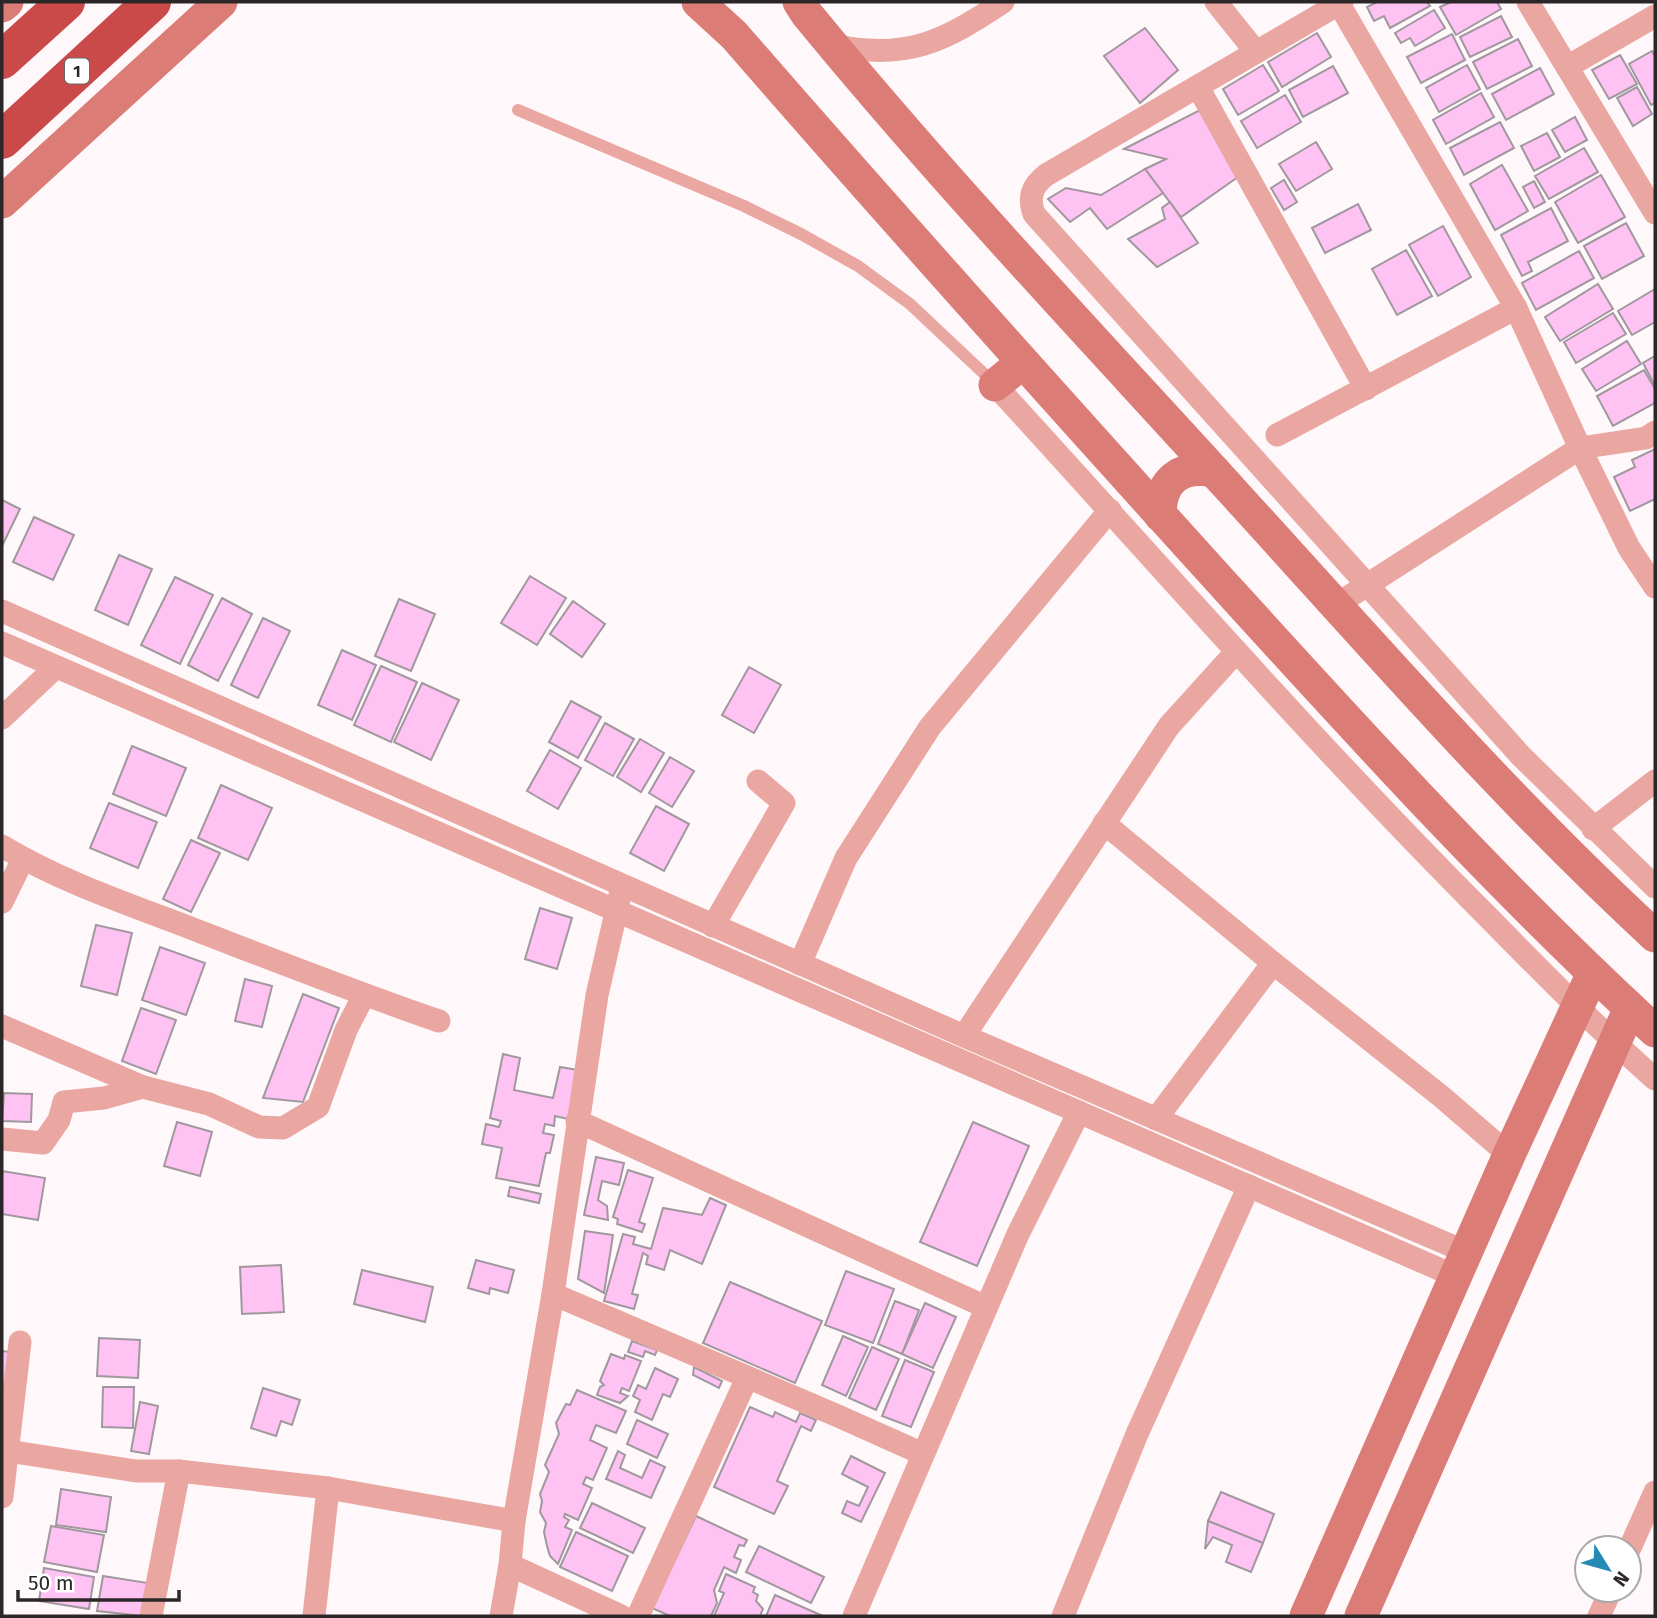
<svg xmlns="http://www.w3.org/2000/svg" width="1657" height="1618" font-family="'Fira Sans',sans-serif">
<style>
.building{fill:#fec2f3;stroke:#a0989e;stroke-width:2}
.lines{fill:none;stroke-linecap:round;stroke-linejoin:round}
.service{stroke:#eaa7a2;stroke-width:12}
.minor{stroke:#eaa7a2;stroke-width:23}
.secondary{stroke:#dc7c77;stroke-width:33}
.trunk{stroke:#ca4a4a;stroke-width:38}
.labels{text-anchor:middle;stroke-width:5;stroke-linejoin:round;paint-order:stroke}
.shield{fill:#fff;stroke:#6b6868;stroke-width:2}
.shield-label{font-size:16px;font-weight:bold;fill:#2b2728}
</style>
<rect width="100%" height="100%" fill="#fff8fa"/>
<g class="building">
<path d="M1377,2H1427L1430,6L1390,28L1384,16L1374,21L1367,7Z"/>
<path d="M1451,2H1497L1501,9L1456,35L1440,7Z"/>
<path d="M1434,10L1445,28L1415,46L1410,38L1401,43L1395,33Z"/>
<path d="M1501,16L1512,37L1470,57L1460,37Z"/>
<path d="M1145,28L1178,70L1140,103L1104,56Z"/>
<path d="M1317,33L1331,57L1282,87L1268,62Z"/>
<path d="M1452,34L1465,60L1421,83L1407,57Z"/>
<path d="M1518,39L1532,66L1487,89L1473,62Z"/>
<path d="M1652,51L1655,56V103L1651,105L1629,64Z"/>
<path d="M1620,55L1637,84L1609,99L1592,70Z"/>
<path d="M1263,65L1279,91L1238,115L1223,89Z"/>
<path d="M1467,65L1480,89L1439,112L1426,88Z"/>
<path d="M1333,66L1348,93L1303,117L1289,90Z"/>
<path d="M1540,68L1554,94L1506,120L1492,94Z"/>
<path d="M1637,87L1652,114L1633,126L1617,98Z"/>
<path d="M1481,93L1494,117L1446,144L1433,120Z"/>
<path d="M1285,95L1301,122L1257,148L1241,121Z"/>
<path d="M1200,110L1238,177L1181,217L1145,169L1166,159L1124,149Z"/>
<path d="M1575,117L1587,140L1565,152L1552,130Z"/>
<path d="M1500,122L1514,148L1464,175L1450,148Z"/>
<path d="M1547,133L1560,157L1534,171L1521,146Z"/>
<path d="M1316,142L1332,169L1296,191L1279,164Z"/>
<path d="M1584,148L1598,172L1549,199L1535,176Z"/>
<path d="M1502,165L1528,211L1495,230L1470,184Z"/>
<path d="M1145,169L1163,193L1107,229L1090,208L1070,222L1048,199L1066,188L1101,195Z"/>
<path d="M1601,175L1625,217L1578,243L1555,202Z"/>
<path d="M1284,180L1297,202L1284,210L1271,188Z"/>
<path d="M1534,181L1545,202L1534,208L1523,187Z"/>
<path d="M1170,202L1198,243L1157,267L1128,239L1165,219L1162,208Z"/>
<path d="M1358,204L1371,230L1325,253L1312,228Z"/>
<path d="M1551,208L1568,241L1528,262L1532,271L1522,276L1501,235Z"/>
<path d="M1626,223L1644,256L1602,279L1584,246Z"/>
<path d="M1443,226L1471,277L1438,296L1409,245Z"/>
<path d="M1406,250L1432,296L1397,315L1372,269Z"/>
<path d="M1579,251L1594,278L1536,310L1522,283Z"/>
<path d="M1598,284L1613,309L1560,341L1545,317Z"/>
<path d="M1655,289V322L1632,335L1618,311Z"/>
<path d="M1613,313L1626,334L1576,363L1564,342Z"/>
<path d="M1627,341L1641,364L1596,391L1582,369Z"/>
<path d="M1655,356V386L1643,363Z"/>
<path d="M1644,370L1655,389V403L1613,426L1597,396Z"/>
<path d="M1655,449V499L1630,511L1614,477L1635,467L1632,460Z"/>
<path d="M2,500L20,509L2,546Z"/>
<path d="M34,517L74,535L53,580L13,562Z"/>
<path d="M119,555L152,569L128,625L95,610Z"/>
<path d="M530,576L566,598L537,645L501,623Z"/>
<path d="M175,577L213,595L180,664L141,645Z"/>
<path d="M222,598L252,614L218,681L188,665Z"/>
<path d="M399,599L435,614L411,671L375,656Z"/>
<path d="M573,601L605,624L582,657L550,634Z"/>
<path d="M263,618L290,631L258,698L231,685Z"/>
<path d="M342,650L376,665L352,720L318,705Z"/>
<path d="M381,666L417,682L391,742L354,725Z"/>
<path d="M749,667L781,685L754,733L722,715Z"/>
<path d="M422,683L459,700L431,760L394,742Z"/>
<path d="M571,701L601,717L578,758L549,742Z"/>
<path d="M605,723L634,739L613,776L585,760Z"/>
<path d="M640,739L664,753L641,792L617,777Z"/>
<path d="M132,746L186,768L166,816L113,794Z"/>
<path d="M550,750L581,768L558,809L527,791Z"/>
<path d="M670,757L694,771L672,807L649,793Z"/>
<path d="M221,785L272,808L248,860L198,838Z"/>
<path d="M109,803L157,822L138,868L90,848Z"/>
<path d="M656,806L689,824L664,871L630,853Z"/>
<path d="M191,840L220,853L191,912L163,899Z"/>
<path d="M540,908L572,918L557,969L525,959Z"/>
<path d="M96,925L132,933L117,995L81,986Z"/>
<path d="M160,947L205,963L186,1015L142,1000Z"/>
<path d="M245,979L272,986L262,1027L235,1021Z"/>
<path d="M303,994L339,1008L303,1102L263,1098Z"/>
<path d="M141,1008L176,1020L156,1074L122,1061Z"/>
<path d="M503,1054L520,1058L514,1090L553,1098L560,1067L578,1070L568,1119L555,1116L554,1126L545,1124L543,1133L554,1135L550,1153H546L539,1186L496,1178L502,1148L482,1144L486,1124L499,1127L501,1121L490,1118Z"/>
<path d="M4,1093L32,1094L31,1122L2,1121Z"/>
<path d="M177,1122L212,1132L200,1176L164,1166Z"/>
<path d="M973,1122L1029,1146L977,1266L920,1242Z"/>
<path d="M596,1157L624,1163L619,1185L602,1181L598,1200L607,1206L608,1220L584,1215Z"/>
<path d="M628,1170L653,1178L639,1222L645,1224L642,1232L617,1224L618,1219L613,1217Z"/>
<path d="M2,1171L45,1178L38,1220L2,1214Z"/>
<path d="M510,1187L541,1194L539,1203L508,1196Z"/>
<path d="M710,1198L726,1205L702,1264L670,1250L664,1270L646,1264L648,1256L643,1253L632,1294L638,1295L634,1309L604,1301L623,1234L635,1237L633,1244L651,1249L663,1208L702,1215Z"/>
<path d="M585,1231L613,1235L604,1293L578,1279Z"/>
<path d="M476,1260L514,1270L508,1293L490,1288L489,1294L468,1288Z"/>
<path d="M281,1265L284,1312L242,1314L240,1267Z"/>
<path d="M362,1270L433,1287L425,1322L354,1304Z"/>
<path d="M846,1271L894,1289L873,1343L825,1325Z"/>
<path d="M730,1282L822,1321L795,1383L703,1343Z"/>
<path d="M895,1301L919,1310L902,1354L878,1344Z"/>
<path d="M925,1303L956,1317L933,1368L902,1354Z"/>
<path d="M843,1336L868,1347L846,1396L822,1385Z"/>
<path d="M99,1338L140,1340L138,1378L97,1376Z"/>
<path d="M632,1341L657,1350L655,1355L645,1351L643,1357L628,1352Z"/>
<path d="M872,1347L899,1359L876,1410L849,1398Z"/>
<path d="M2,1351L11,1352L3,1392H2Z"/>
<path d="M611,1354L624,1359L625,1355L641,1361L629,1391L622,1388L620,1393L628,1396L620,1403L597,1395L600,1387L604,1385L600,1381Z"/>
<path d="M905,1360L934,1372L911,1427L882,1416Z"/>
<path d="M694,1367L722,1381L719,1388L693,1375Z"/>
<path d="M655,1368L678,1379L670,1397L663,1394L652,1420L635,1412L640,1400L633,1396L638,1385L646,1389Z"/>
<path d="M103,1387H134L133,1428L102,1427Z"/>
<path d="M263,1388L300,1400L292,1425L281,1421L276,1436L251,1428Z"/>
<path d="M577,1390L626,1411L616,1433L596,1425L590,1440L607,1448L593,1480L586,1477L583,1484L592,1488L578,1520L565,1514L564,1517L569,1520L565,1527L572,1530L558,1564L550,1556L547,1546L544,1532L546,1523L540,1512L542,1501L540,1494L549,1472L545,1465L559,1434L556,1423L566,1404L570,1405Z"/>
<path d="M140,1402L158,1406L149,1454L131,1451Z"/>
<path d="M750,1407L773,1417L775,1412L796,1422L800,1413L816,1420L811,1431L801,1426L777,1481L788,1486L774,1514L714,1487Z"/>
<path d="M637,1420L668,1434L657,1458L627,1444Z"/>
<path d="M618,1451L625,1455L620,1468L642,1478L650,1460L665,1467L651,1498L606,1479Z"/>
<path d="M851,1456L885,1473L861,1522L842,1513L847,1501L859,1506L868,1487L842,1474Z"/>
<path d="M61,1489L111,1497L106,1532L56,1525Z"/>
<path d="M1221,1492L1274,1514L1263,1543L1208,1521Z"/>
<path d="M592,1503L645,1528L633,1553L580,1528Z"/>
<path d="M696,1516L747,1540L744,1546L739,1545L734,1557L741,1560L736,1573L724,1567L714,1590L717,1603L711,1616H670L652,1608Z"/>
<path d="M1208,1521L1263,1543L1251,1572L1226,1562L1232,1545L1213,1537L1205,1549Z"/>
<path d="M51,1526L104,1535L97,1572L44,1562Z"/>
<path d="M576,1532L628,1556L612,1591L560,1567Z"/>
<path d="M759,1546L824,1577L811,1603L746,1572Z"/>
<path d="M44,1568L94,1577L89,1609L39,1601Z"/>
<path d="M726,1574L755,1587L753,1592L758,1595L756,1601L763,1609L760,1616H714L724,1593L719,1591Z"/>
<path d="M103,1576L148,1583L143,1616L97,1611Z"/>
<path d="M775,1595L823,1616H766Z"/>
</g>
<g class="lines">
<path class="service" d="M518,110L744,206L801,234L858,266L910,304L995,384"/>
<g class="minor">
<path d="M1216,2L1256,52"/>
<path d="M1342,2L1046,175C1032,186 1028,197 1034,214L1521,756L1655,887"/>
<path d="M1528,2L1655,213"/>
<path d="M1339,4L1516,308L1580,448L1629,548L1655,587"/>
<path d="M832,45C906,61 943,42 1003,2"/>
<path d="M1567,67L1655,16"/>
<path d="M1198,87L1366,389"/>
<path d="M995,385C1158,563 1317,746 1488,917C1542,972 1597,1028 1655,1079"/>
<path d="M1277,435L1516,308"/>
<path d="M1336,605L1580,448L1646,438L1655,432"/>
<path d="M2,611L964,1036L1466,1252"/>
<path d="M2,643L1455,1276"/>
<path d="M2,718L56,667"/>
<path d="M1104,823L1273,963L1442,1097L1509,1155"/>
<path d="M1593,829L1655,781"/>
<path d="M2,846C60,881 125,903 188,927C271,959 354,992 439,1021"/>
<path d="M2,902L23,859"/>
<path d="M713,926L784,803L758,781"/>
<path d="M800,964L846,858L930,727L1110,510"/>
<path d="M2,1026L143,1087L209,1104L259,1127L283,1128L318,1107L346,1030L364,995"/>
<path d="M964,1036L1169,726L1236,652"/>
<path d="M1156,1119L1273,963"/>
<path d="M577,1121L986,1307"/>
<path d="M2,1139L43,1143L59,1120L64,1102L104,1098L143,1087"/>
<path d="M553,1294L838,1416L923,1454"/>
<path d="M8,1451L136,1471H179L328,1488L514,1521"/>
<path d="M2,1497L20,1342"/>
<path d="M1629,1550L1655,1492"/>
<path d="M510,1565L621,1616"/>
<path d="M151,1616L179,1471"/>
<path d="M314,1616L328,1488"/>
<path d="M501,1616L510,1565L514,1521L553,1294L597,995L620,895"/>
<path d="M638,1616L747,1378"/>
<path d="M854,1616L1018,1234L1079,1112"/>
<path d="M1063,1616L1137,1434L1249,1186"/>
<path d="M1599,1616L1611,1590"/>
</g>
<g class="secondary">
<path d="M698,2L734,35C892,217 1053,396 1215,575C1357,731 1499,888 1655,1031"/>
<path d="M799,2L806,13C942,179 1090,335 1234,493C1371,643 1505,798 1655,936"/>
<path d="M2,6L7,2"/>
<path d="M2,202L221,2"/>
<path d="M995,385L1022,363"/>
<path d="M1160,515C1160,481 1180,464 1214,471"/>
<path d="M1306,1616L1509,1155L1593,973"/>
<path d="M1361,1616L1630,1008"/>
</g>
<g class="trunk">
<path d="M2,60L66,2"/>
<path d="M2,140L152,2"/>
</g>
</g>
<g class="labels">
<rect class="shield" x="65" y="58.5" width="24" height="25" rx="5"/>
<g class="shield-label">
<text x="77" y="77">1</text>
</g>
</g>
<rect width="1657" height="1618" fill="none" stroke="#2b2728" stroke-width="7"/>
<g transform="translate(1608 1569) rotate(127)"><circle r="33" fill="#ffffff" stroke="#aaa9a9" stroke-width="2"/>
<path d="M0-5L12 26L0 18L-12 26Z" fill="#258bb4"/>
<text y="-10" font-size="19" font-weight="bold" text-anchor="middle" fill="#2b2728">N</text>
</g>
<path d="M18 1590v10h161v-10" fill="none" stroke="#2b2728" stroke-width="3.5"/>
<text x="28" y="1590" font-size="21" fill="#2b2728" stroke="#ffffff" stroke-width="5" paint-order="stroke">50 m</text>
</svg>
